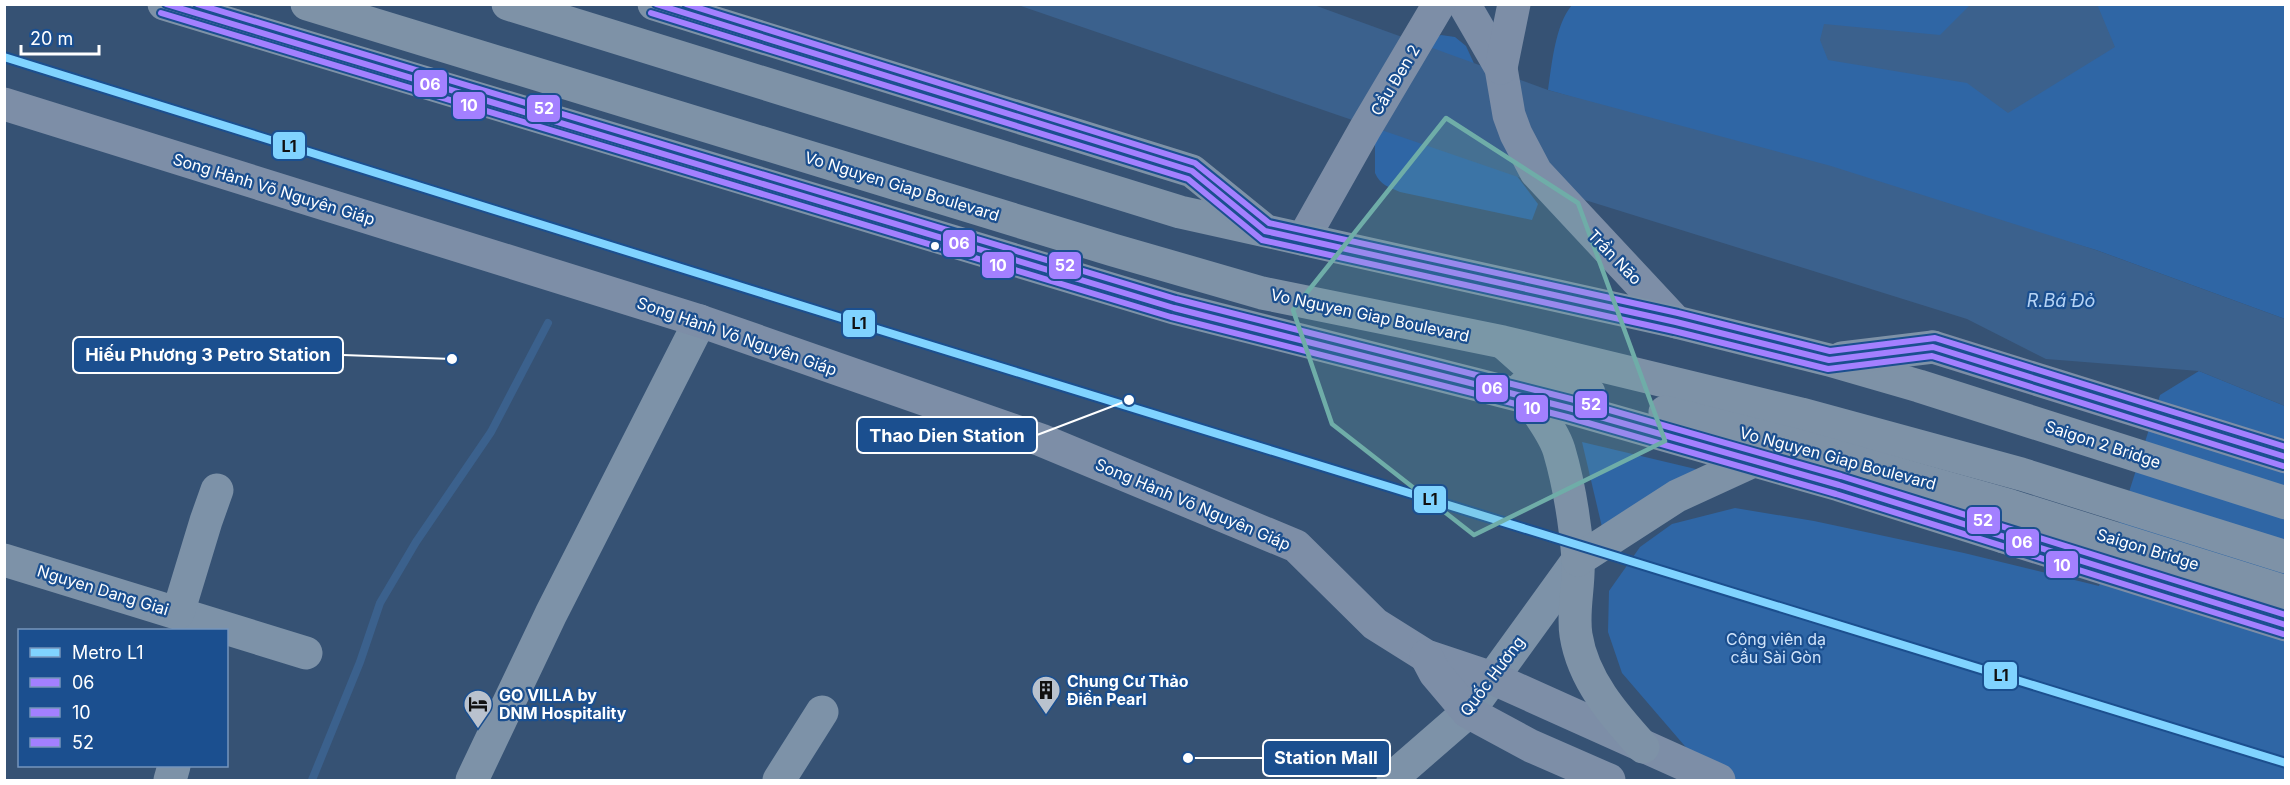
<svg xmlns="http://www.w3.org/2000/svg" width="2290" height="785" font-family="Inter,sans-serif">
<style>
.green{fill:#2f66a5}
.water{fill:#3b618d}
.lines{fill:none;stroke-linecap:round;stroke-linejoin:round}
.stream{stroke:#3b618d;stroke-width:8}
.minor{stroke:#7d92a8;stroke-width:33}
.major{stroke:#7d8ea7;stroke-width:33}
.highway{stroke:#7e92a7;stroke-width:33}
.bus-1-casing{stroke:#1b4f8f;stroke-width:10}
.bus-2-casing{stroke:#1b4f8f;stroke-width:10}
.bus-3-casing{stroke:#1b4f8f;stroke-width:10}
.bus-1{stroke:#a380ff;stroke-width:6}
.bus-2{stroke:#a380ff;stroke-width:6}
.bus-3{stroke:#a380ff;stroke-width:6}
.metro-1-casing{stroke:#1b4f8f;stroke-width:12}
.metro-1{stroke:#80d3ff;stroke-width:8}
.marked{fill:#6fada8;fill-opacity:0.2;stroke:#6fada8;stroke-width:4.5;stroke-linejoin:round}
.bus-dot{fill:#fff;stroke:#1b4f8f;stroke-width:2}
.labels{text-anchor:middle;stroke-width:4.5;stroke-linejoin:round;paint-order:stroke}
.street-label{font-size:16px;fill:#fff;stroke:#1b4f8f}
.park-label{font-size:16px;fill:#cfe3fa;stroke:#1b4f8f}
.poi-label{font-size:16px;font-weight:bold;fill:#fff;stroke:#1b4f8f;text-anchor:start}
.water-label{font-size:18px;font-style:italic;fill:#b5d3f5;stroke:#1b4f8f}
.leader{fill:none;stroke:#fff;stroke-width:2}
.callout-dot{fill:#fff;stroke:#1b4f8f;stroke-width:2}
.callout{fill:#1b4f8f;stroke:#fff;stroke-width:2}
.callout-label{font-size:18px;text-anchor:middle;font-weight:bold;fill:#fff}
.line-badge{stroke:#1b4f8f;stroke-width:2}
.badge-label{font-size:16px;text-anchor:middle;font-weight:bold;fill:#fff}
.pale-badge-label{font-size:16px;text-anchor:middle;font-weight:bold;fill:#111}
</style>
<rect width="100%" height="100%" fill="#365274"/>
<g class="green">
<path d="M1572,5H2285V319L2096,250L1548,90C1552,64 1555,25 1572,5Z"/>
<path d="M1441,35L1455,37L1466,46L1477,70L1514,172L1538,204L1532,220L1400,192C1389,187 1380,185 1375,173V138L1435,38Z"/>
<path d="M2199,371L2285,406V780H1734L1702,766L1622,673L1608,632L1609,591L1640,547L1672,524L1735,508L1814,521L1964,553L2099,586L2160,395Z"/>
<path d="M1582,442L1704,471L1602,527Z"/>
</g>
<g class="water">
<path d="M2097,4L2115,47L2008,113L1967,83L1828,60L1820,40L1824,24L1940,35L1970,5Z"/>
<path d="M1018,5H1314L1548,90L1831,166L2096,250L2285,319V406L2199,371L2046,359L1967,319L1585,200Z"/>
</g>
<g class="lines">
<path class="stream" d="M312,780L360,662L380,603L416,542L491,432L548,323"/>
<g class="minor">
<path d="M4,560L306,653"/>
<path d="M178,613L206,521L217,490"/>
<path d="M170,780L174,766"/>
<path d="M472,780L551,614L700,321"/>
<path d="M779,780L822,712"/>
<path d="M1393,780L1399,772L1468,712L1578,560"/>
</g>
<g class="major">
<path d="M1464,4L1501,68L1509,115L1516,134L1536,172L1676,322"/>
<path d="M1501,68L1514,4"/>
<path d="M4,104L700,321L1041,440L1296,546L1375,624L1426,656L1492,678L1719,780"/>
<path d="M1303,239L1365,129L1439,4"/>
<path d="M1933,347L2286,457"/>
<path d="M2004,537L2286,625"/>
<path d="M1426,656L1435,673L1468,712L1531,746L1609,780"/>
</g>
<g class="highway">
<path d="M164,4L1174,308L1569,408L1839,485L2004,537"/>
<path d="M307,4L1113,250L1262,293L1503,342L1801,414L2021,474L2286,557"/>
<path d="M508,4L1180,212L1676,322L1829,360L1919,386L2286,503"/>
<path d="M654,4L1192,171L1261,227"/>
<path d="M1506,345L1549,383L1589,393"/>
<path d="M1842,358L1933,347"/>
<path d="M1523,387C1533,409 1552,428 1559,450C1569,484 1575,523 1578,558C1580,583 1572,610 1576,635C1583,680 1614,715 1643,747"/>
<path d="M1665,412L1791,444L2011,506L2286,592"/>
<path d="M1578,560L1677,496L1762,457"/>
</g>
<g class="bus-1-casing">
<g id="bus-1">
<path d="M166,4L1174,308L1569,408L1839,485L2286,625"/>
<path d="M656,4L1192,171L1265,231L1676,322L1829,360L1933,347L2286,457"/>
</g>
</g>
<g class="bus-2-casing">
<g id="bus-2">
<path d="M161,13L1171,317L1567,417L1836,494L2283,634"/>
<path d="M651,13L1188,179L1262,240L1674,331L1828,369L1932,356L2283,466"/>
</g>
</g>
<g class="bus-3-casing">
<g id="bus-3">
<path d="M197,4L1176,299L1571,399L1841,476L2286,615"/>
<path d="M686,4L1195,163L1269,223L1678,313L1830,351L1935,338L2286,447"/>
</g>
</g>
<use href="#bus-1" class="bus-1"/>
<use href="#bus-2" class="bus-2"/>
<use href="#bus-3" class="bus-3"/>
<g class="metro-1-casing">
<path id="metro-1" d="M4,57L880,330L2286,763"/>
</g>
<use href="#metro-1" class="metro-1"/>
</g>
<path class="marked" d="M1446,118L1578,203L1665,441L1474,535L1332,424L1293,310Z"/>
<defs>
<g id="building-pin" transform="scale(1.5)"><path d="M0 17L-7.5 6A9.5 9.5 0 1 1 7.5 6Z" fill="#b9c2ce" stroke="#1b4f8f"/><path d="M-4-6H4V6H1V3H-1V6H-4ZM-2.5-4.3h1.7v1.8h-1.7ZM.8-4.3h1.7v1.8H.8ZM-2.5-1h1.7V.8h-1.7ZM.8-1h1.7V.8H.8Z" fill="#111"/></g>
<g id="hotel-pin" transform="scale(1.5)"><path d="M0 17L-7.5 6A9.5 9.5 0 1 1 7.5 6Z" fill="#b9c2ce" stroke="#1b4f8f"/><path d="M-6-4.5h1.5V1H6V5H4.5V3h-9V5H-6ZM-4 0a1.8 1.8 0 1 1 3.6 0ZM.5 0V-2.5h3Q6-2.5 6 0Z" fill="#111"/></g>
</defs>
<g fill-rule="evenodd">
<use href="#building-pin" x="1046" y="690"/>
<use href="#hotel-pin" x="478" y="704"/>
</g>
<circle class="bus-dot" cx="935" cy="246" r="5"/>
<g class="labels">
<g class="street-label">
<text transform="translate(1395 80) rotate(-59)" y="6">Cầu Đen 2</text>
<text transform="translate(902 186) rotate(17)" y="6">Vo Nguyen Giap Boulevard</text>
<text transform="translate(274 189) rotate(17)" y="6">Song Hành Võ Nguyên Giáp</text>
<text transform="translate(1615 257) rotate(46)" y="6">Trần Não</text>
<text transform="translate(1370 315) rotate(12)" y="6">Vo Nguyen Giap Boulevard</text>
<text transform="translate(737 336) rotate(19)" y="6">Song Hành Võ Nguyên Giáp</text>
<text transform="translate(2103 444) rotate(18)" y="6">Saigon 2 Bridge</text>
<text transform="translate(1838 458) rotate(15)" y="6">Vo Nguyen Giap Boulevard</text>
<text transform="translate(1193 504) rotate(23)" y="6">Song Hành Võ Nguyên Giáp</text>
<text transform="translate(2148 549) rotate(17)" y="6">Saigon Bridge</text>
<text transform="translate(103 590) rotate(17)" y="6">Nguyen Dang Giai</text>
<text transform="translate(1492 676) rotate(-53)" y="6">Quốc Hương</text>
</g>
<g class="park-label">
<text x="1776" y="645">Công viên dạ<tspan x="1776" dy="18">cầu Sài Gòn</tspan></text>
</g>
<g class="poi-label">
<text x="1067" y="687">Chung Cư Thảo<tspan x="1067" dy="18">Điền Pearl</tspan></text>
<text x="499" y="701">GO VILLA by<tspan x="499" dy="18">DNM Hospitality</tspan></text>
</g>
<g class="water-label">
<text x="2061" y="307">R.Bá Đỏ</text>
</g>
</g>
<path class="leader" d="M452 359L343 355M1129 400L1037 435M1188 758L1263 758"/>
<g class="callout-dot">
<circle cx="452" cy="359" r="6"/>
<circle cx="1129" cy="400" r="6"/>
<circle cx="1188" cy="758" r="6"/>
</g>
<g class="callout">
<rect x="73" y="337" width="270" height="36" rx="6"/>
<rect x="857" y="417" width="180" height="36" rx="6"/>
<rect x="1263" y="740" width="127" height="36" rx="6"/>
</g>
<g class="callout-label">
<text x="208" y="361">Hiếu Phương 3 Petro Station</text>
<text x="947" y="442">Thao Dien Station</text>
<text x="1326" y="764">Station Mall</text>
</g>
<g class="line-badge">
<rect x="413" y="69" width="35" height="29" rx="6" fill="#a380ff"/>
<rect x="452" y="91" width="34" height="29" rx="6" fill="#a380ff"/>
<rect x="526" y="94" width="35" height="29" rx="6" fill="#a380ff"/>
<rect x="272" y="131" width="34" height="29" rx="6" fill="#80d3ff"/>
<rect x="942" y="229" width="34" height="29" rx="6" fill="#a380ff"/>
<rect x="981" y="251" width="34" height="28" rx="6" fill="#a380ff"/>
<rect x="1048" y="251" width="34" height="29" rx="6" fill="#a380ff"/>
<rect x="842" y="309" width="34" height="29" rx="6" fill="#80d3ff"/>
<rect x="1475" y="374" width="34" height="29" rx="6" fill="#a380ff"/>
<rect x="1574" y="390" width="34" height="29" rx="6" fill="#a380ff"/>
<rect x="1515" y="394" width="34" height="29" rx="6" fill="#a380ff"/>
<rect x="1413" y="485" width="34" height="29" rx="6" fill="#80d3ff"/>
<rect x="1966" y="506" width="35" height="29" rx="6" fill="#a380ff"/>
<rect x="2005" y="528" width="35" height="29" rx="6" fill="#a380ff"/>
<rect x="2045" y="550" width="34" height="29" rx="6" fill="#a380ff"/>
<rect x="1983" y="661" width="35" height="29" rx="6" fill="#80d3ff"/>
</g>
<g class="badge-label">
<text x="430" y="90">06</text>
<text x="469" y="111">10</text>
<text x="544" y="114">52</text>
<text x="959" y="249">06</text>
<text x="998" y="271">10</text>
<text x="1065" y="271">52</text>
<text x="1492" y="394">06</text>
<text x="1591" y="410">52</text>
<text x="1532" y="414">10</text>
<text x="1983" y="526">52</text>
<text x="2022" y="548">06</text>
<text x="2062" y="571">10</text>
</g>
<g class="pale-badge-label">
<text x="289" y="152">L1</text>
<text x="859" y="329">L1</text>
<text x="1430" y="505">L1</text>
<text x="2001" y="681">L1</text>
</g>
<rect width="2290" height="785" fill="none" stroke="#ffffff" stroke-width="12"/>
<rect x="18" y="629" width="210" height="138" fill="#1b4f8f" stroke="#7695bc" stroke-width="1.5"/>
<rect x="30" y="648" width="30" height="9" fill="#80d3ff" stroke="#7695bc" stroke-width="1.5"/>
<text x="72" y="659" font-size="18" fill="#ffffff">Metro L1</text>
<rect x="30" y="678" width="30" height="9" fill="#a380ff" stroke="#7695bc" stroke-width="1.5"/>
<text x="72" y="689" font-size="18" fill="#ffffff">06</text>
<rect x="30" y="708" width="30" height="9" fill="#a380ff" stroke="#7695bc" stroke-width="1.5"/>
<text x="72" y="719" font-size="18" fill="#ffffff">10</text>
<rect x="30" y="738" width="30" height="9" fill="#a380ff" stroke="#7695bc" stroke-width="1.5"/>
<text x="72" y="749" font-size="18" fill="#ffffff">52</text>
<path d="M21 45v9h78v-9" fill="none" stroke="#ffffff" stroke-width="3"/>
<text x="30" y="45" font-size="18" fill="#ffffff" stroke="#1b4f8f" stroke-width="4.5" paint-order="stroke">20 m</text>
</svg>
